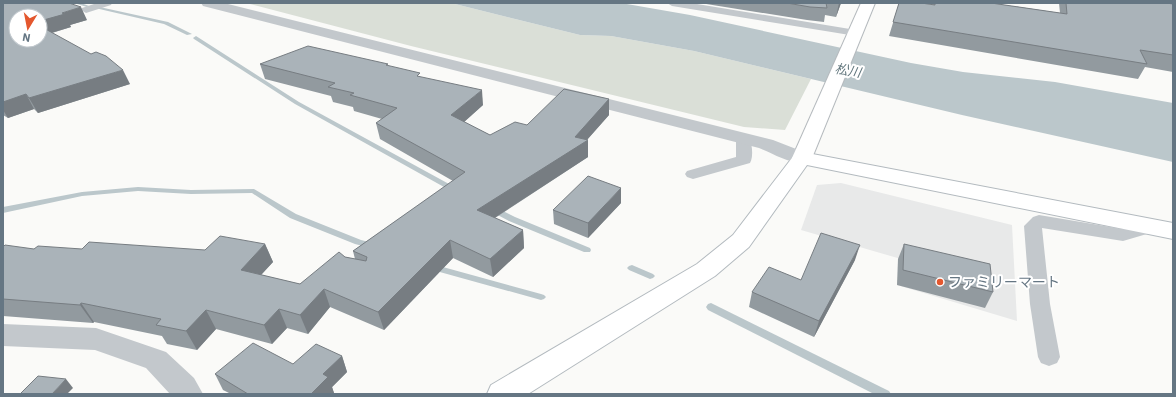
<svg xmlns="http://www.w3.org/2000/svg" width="1176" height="397" font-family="'IBM Plex Sans','Noto Sans JP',sans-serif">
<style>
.built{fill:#e8e9e9}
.green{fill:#dadfd7}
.water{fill:#bbc7cb}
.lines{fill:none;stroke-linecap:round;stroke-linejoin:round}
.stream{fill:#bbc7cb;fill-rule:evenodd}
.secondary-casing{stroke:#b3babf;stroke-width:2}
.primary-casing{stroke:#b5babe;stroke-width:2}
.lane{fill:#c3c8cc;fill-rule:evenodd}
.street{fill:#c3c8cc;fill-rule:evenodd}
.secondary{fill:#fff;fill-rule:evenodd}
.primary{fill:#fff;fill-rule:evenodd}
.wall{fill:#929a9f}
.shaded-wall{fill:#777d82}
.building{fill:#aab3b9;stroke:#777d82}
.poi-dot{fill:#e4572e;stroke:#fff;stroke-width:1.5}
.labels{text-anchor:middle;stroke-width:4;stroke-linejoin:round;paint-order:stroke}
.far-water-label{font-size:13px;font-style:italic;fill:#60757c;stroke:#fff}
.poi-label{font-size:14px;fill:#657683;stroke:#fff;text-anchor:start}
</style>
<rect width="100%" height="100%" fill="#fafaf8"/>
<path class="built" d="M841,183L1012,225L1017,321L897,285L901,259L801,230L817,185Z"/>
<path class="green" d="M246,3H451L580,35L611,36L694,51L811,79L785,130L744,127L411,46Z"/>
<path class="water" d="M451,3H621L690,15L911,63L963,72L1055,82L1173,103V162L962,115L694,51L611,36L580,35Z"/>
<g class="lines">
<g class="stream">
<path d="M74,3H81L89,6L87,7Z"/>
<path d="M95,6L168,22L192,34L187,35L164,24L95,8Z"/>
<path d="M196,36L299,102L460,190L456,192H453L295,104L194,39L193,38Z"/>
<path d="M138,187L191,190L254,189L296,214L361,240L377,244L378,246L377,248L374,249L355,244L290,218L252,193L191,194L138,191L82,196L3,213V207L82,192Z"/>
<path d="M493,206L515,217L590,248L591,250L590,252H584L509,221L490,211L489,209Z"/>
<path d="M432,264L541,294L544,295L546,297L544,299L541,300L429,269L427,267L429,265Z"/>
<path d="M632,265L653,274L655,276L653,278L650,279L629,270L627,268L629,266Z"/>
<path d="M711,303L889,391L891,394H874L708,310L706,307L708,304Z"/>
</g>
<g class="secondary-casing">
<path id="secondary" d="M802,152L1173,223V239L807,165L749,247L715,276L528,394H487L491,385L697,264L733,235L795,154Z"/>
</g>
<g class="primary-casing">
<path id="primary" d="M861,3H875L812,158L809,162L802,164L795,162L792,158Z"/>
</g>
<g class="lane">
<path d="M97,3H112L111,5L86,13L81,10L82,8Z"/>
<path d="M667,3H691L856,30L862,33L856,36L672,6Z"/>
<path d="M743,134L748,135C752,141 754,157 750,163L693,179L687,177L685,174L687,171L736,157V138L738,135Z"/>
<path d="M1039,215L1123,229L1151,221L1157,223L1160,227L1157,231L1123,241L1042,228L1050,304L1060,357L1057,363L1049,366L1041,363L1038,357L1030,304L1024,226L1033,217Z"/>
</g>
<g class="street">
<path d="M201,3H224L773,140L809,154L812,158L809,162C793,166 774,154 759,148L203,6Z"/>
<path d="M3,324L96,328L166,352L194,378L203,394H170L146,368L95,350L3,346Z"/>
</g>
<use href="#secondary" class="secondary"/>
<use href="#primary" class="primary"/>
</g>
<g class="wall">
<path d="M3,3L87,20L70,25L71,27L52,33L130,84L38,113L34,109L8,118L3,115Z"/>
<path d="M700,3H841L836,17L825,15L824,22L807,20Z"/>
<path d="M899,3L932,5L933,3H991L1060,13L1059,3H1173V72L1145,67L1138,79L889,36Z"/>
<path d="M260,64L388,66L420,77L483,105L464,122L490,135L527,125L609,99V115L587,140L588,157L495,218L523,230L524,248L493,277L453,258L384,330L330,307L308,334L287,328L272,344L216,329L197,350L167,344L162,336L94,322L93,323L3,316V247L34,249H82L205,250L265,244L273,262L261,275L300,284L345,257L355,259L353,251L453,181L380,139L376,123L382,119L354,111L353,107L333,102L331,96L265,79Z"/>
<path d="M621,203L588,238L554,224L553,210Z"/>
<path d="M904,244L993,292L985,308L897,285L898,259Z"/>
<path d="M855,260L814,337L749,307L752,292L801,280Z"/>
<path d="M342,356L347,372L332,387L334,393L333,394H231L223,390L215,374L293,364Z"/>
</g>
<g class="shaded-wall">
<path d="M839,3H841L836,17Z"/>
<path d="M81,7L87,20L70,25L71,27L41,36L40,33V21L62,13Z"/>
<path d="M123,70L130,84L38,113L29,98Z"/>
<path d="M482,90L483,105L454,131L451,115Z"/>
<path d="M26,94L34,109L8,118L3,110V102Z"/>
<path d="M609,99V115L585,142L588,140V157L479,228L477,210Z"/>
<path d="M621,188V203L588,238V223Z"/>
<path d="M523,230L524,248L493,277L490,259Z"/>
<path d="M450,240L453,258L384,330L378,312Z"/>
<path d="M265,244L273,262L249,288L241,270Z"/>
<path d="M860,245L855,260L814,337L819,321Z"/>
<path d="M324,289L330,307L308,334L300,315Z"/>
<path d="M81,303L94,322L93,323L80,305Z"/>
<path d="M279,309L287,328L272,344L264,325Z"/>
<path d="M206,310L216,329L197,350L186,331Z"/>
<path d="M342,356L347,372L332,387L334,393L333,394H311L323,374Z"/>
<path d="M66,379L73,388L67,394H52Z"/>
</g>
<g class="building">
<path d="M3,3H69L81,7L62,13L65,14L40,21V16H16V40H40V26L91,54L96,52L106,56L123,70L29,98L26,94L3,102Z"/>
<path d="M787,3H826L827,8L810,7Z"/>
<path d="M899,3H921L935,5V3H991L1067,14L1066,3H1166L1173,4V55L1140,50L1147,64L893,22Z"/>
<path d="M308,46L388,64L386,65L420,73L417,76L482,90L451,115L490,135L515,122L527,125L564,89L609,99L575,137L588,140L477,210L523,230L490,259L450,240L378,312L324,289L300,315L279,309L264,325L206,310L186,331L156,325L161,319L81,303L80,305L3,299V247L5,245L34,249L38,246L82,249L89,242L205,250L220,236L265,244L241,270L300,284L339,252L345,257L366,261L367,257L353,251L465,172L376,123L397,108L350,95L354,93L328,87L335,83L260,64Z"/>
<path d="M588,176L621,188L588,223L553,210Z"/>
<path d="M821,233L860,245L819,321L752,292L769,267L801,280Z"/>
<path d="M904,244L990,264L993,292L903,270Z"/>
<path d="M253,343L293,364L316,344L342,356L323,374L328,377L311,394H248L215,374Z"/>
<path d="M38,376L66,379L52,394H20Z"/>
</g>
<circle class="poi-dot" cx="940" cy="282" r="4"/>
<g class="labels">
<g class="far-water-label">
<text transform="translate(848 70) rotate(10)" y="5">松川</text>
</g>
<g class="poi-label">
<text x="948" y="287">ファミリーマート</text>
</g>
</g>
<rect width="1176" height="397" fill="none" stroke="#657683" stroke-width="8"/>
<g transform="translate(28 28) rotate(190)"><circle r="19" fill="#ffffff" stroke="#c1c8cd"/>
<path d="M0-3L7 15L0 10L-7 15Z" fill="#e4572e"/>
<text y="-6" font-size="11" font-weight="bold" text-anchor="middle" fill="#657683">N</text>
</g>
</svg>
